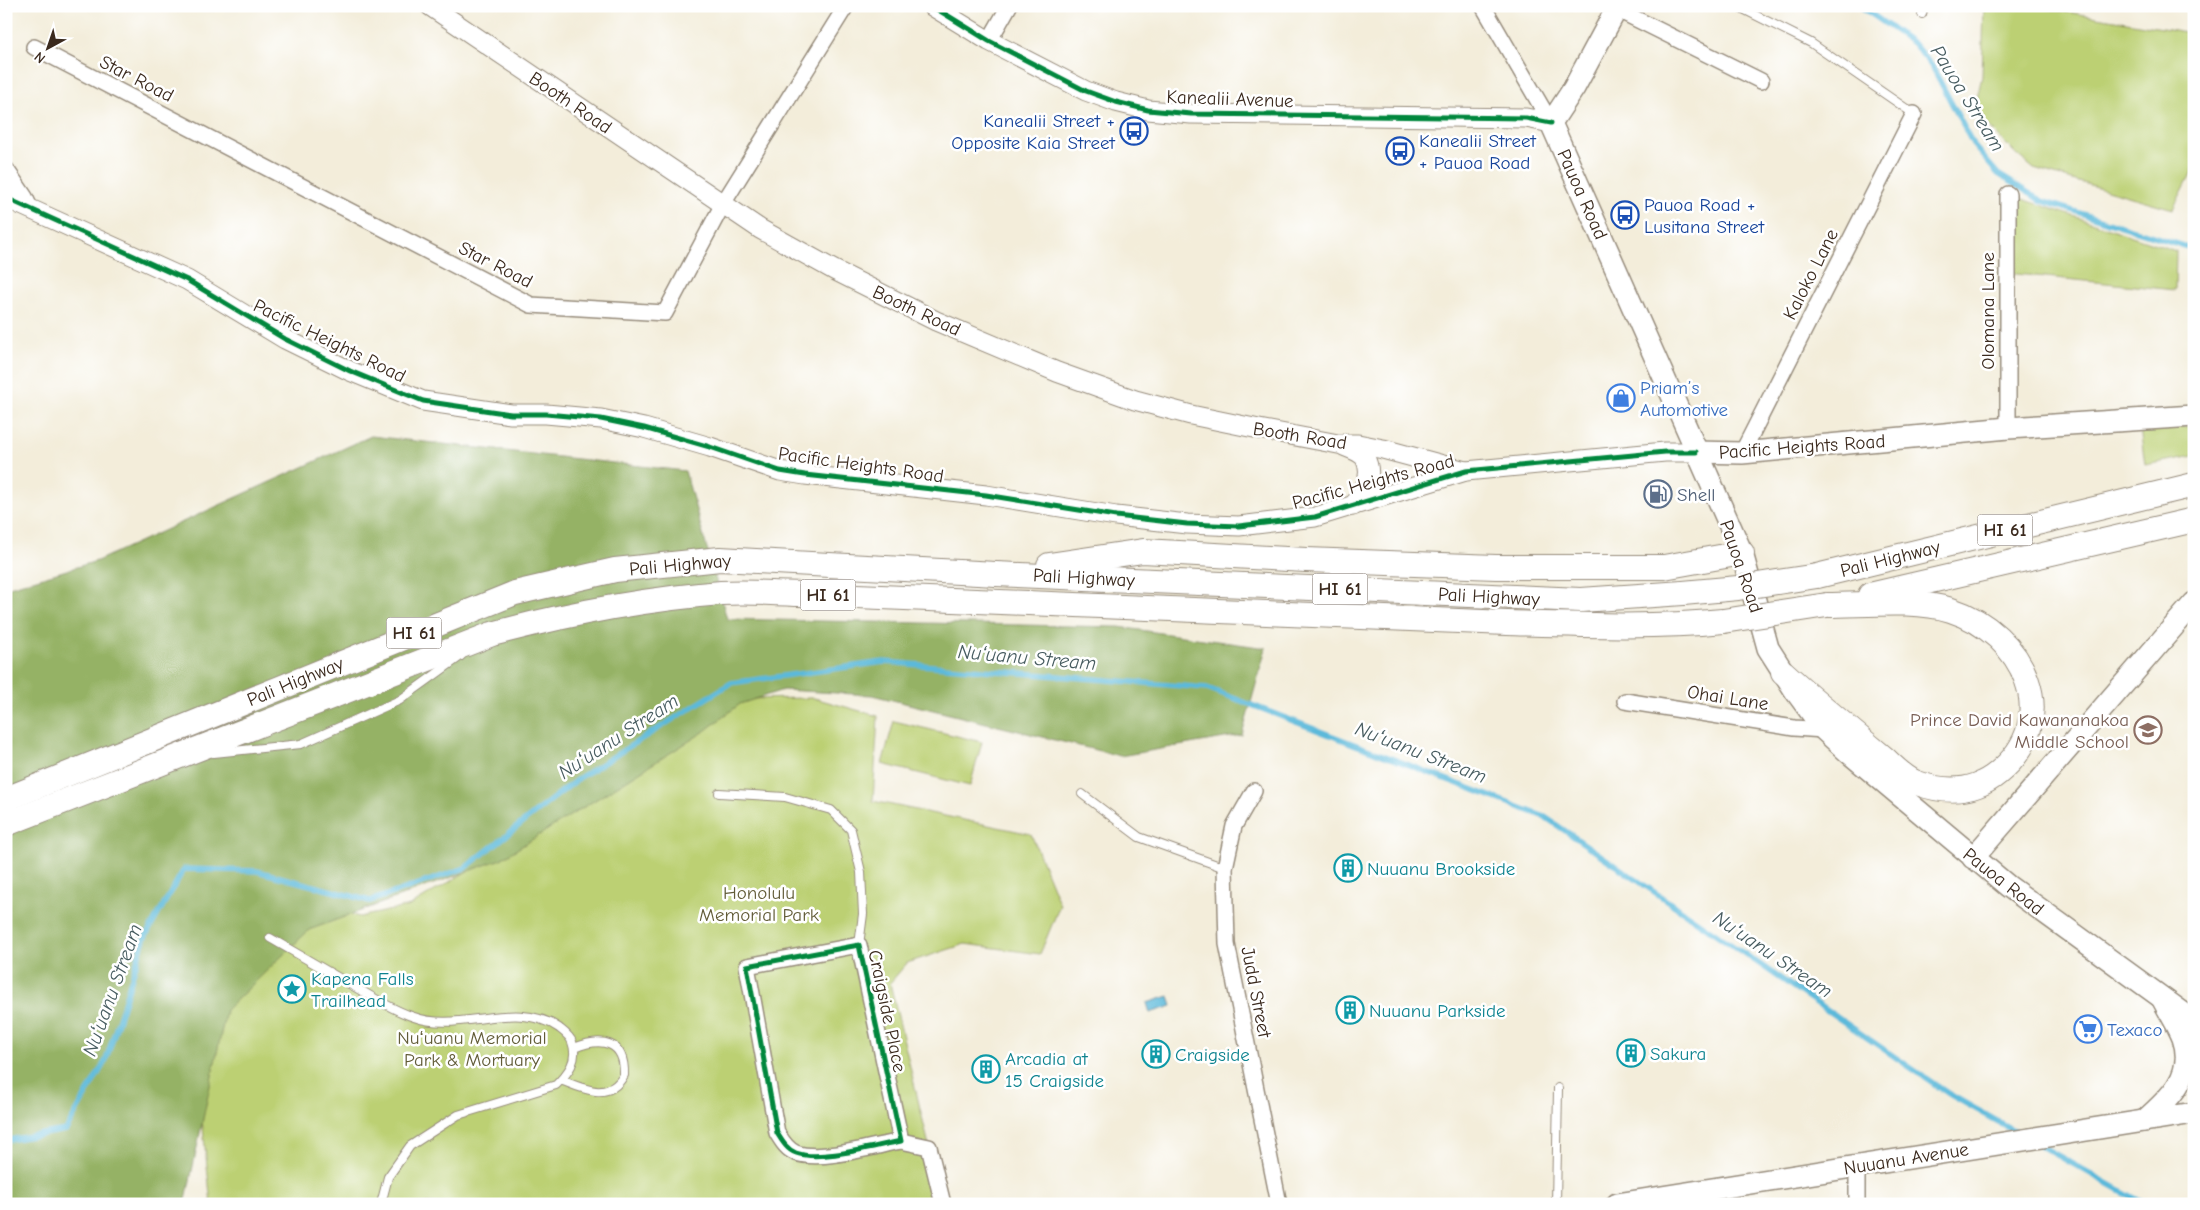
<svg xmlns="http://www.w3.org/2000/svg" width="2200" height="1210" font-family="'Comic Neue',sans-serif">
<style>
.green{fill:#bcd073;stroke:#7c7d48}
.forest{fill:#95b265;stroke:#686e42}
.water{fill:#5cb9da;stroke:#4c727c}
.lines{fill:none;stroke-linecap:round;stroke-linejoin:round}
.stream{stroke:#5cb9da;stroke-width:5.5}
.service-casing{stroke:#978c7c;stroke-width:10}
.minor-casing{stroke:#978c7c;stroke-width:18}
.tertiary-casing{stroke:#978c7c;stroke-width:21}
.secondary-casing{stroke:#978c7c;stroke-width:24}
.trunk-casing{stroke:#978c7c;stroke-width:26}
.service{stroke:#fff;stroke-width:8}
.minor{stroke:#fff;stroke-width:15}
.tertiary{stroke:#fff;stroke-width:19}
.secondary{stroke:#fff;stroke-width:21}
.trunk{stroke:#fff;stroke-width:24}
.trunk-bridge-casing{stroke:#978c7c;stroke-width:26;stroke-linecap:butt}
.trunk-bridge{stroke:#fff;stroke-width:24}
.cycleway-casing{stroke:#fff;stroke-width:8}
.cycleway{stroke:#00873e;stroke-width:5}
.labels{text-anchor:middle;stroke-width:5;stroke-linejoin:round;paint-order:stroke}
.shield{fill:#fff;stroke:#766a62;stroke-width:1}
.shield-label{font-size:18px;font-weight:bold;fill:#3b2a1e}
.street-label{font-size:19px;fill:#3b2a1e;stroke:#fff}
.transit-label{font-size:19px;fill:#164399;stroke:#fff;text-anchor:start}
.shop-label{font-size:19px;fill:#366cbe;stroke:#fff;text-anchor:start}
.service-label{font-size:19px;fill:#4e5e75;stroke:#fff;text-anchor:start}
.education-label{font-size:19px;fill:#785e54;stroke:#fff;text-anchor:end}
.culture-label{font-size:19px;fill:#0d838f;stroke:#fff;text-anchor:start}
.park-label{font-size:19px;fill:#625c38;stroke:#fff}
.water-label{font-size:20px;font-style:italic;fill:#475c60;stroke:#fff}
</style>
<rect width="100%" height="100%" fill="#fff"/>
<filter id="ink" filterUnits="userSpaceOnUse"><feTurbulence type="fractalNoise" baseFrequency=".02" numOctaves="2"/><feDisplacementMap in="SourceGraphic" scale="10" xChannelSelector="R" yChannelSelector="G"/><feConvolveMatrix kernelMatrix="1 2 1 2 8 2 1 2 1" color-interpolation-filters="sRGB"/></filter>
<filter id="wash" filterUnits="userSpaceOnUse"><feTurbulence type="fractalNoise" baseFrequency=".0096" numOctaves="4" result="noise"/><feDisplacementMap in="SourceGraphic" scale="20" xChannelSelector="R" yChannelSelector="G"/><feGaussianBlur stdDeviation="1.12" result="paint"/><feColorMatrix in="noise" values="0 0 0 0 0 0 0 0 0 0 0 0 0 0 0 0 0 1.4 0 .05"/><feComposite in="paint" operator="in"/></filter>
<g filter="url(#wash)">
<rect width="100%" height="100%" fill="#f3edda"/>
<g class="green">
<path d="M1984,6H2031L2192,33L2194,35V168L2173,209L2034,169L2016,154L1974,112L1982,76Z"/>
<path d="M2008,194L2176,251L2175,290L2006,273Z"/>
<path d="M2194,426V456L2145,465L2140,429Z"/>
<path d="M814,698L878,716L873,801L1031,834L1060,905L1040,954L965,944L907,963L890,983L943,1204H211L186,968L224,883L360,917L410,906L577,804L735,699Z"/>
<path d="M894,721L982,742L970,786L882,764Z"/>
</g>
<path class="forest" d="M371,436L685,471L727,619L1119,627L1266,648L1242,735L1120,756L872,695L783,690L740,704L702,733L501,859L309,930L226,1010L185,1204H6V588L97,561Z"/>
<path class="water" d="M1169,996L1172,1006L1150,1013L1147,1003Z"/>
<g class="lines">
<g class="stream">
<path d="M1860,6L1913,43L1932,66L1974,146L1998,174L2042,201L2194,249"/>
<path d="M6,1138L9,1140L66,1130L106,1060L144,939L184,869L257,871L370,901L465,868L579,778L731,683L884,662L1207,688L1545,817L1949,1094L2020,1134"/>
<path d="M2039,1145L2145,1204"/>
</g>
</g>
</g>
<g filter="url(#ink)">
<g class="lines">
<g class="service-casing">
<g id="service">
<path d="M1737,6L1811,43L1914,114"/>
<path d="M1922,14L1924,6"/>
<path d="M214,753L301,744L400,700L461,656"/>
<path d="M719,793L785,797L831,810L851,830L861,872L863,914L859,945"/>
<path d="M1082,794L1139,837L1225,868"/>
<path d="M270,938C298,954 325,970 353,986C373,997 392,1010 414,1017C460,1034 515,998 559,1028C564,1032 570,1036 572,1042C579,1060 568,1073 556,1085L458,1115L410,1146L388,1177L381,1204"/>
<path d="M561,1080C584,1089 609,1102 624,1075C625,1040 601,1037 574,1048"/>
<path d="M1556,1204L1558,1088"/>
</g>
</g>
<g class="minor-casing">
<g id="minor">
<path d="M1483,6L1551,123"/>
<path d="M1616,9L1761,81"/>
<path d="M989,41L1009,6"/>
<path d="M34,47L531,305L665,313L724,202L846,6"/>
<path d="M6,169L25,197L31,210"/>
<path d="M2008,194V428"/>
<path d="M1742,453L1914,114"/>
<path d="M1625,701L1794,728L1824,730"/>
<path d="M1254,791L1234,826L1225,868L1227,944L1279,1204"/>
<path d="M859,945L901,1141C874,1146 821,1162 796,1153C787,1150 782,1141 777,1133L747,966Z"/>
<path d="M901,1141L929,1147L943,1204"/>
<path d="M1857,1166V1204"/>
</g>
</g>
<g class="tertiary-casing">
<g id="tertiary">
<path d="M430,6L760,229L834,270L936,321L1057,372L1135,400L1191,415L1259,429L1338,444H1358L1383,449L1465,471"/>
<path d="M932,6L989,41L1086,91L1116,102L1148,110L1191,114L1526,118L1551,123"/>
<path d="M6,198L187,280L285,339L350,371L423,401L511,414H546L601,419L644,428L710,447L780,471L805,475L986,495L1116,516L1187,524L1239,526L1315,517L1466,471L1665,452H1696"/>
<path d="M1344,446C1351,449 1361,452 1365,458C1374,475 1364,493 1353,506"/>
</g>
</g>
<g class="secondary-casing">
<g id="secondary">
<path d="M1618,6L1574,88L1551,123L1742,553L1768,648L1796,692L1824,730L1848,752L2008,886L2194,1021"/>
<path d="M1696,452L1742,453L2008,428L2194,416"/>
<path d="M1973,858L2194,603"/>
<path d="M2144,1121C2169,1099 2196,1075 2183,1038C2178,1025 2169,1012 2163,1000"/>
<path d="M1617,1204L2194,1113"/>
</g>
</g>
<g class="trunk-casing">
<g id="trunk">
<path d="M1049,565L1143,551L1306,560L1496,567H1664L1742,553"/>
<path d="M1817,576L2194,485"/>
<path d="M1870,595L2194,520"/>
<path d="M1783,672C1816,702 1850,730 1884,758C1893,766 1905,779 1917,783C1945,793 1974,793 1998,773C2065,719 2023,633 1951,610C1915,599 1865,605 1827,605"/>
<path d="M6,799L515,593L615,570L720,559L996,574L1581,600L1683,593"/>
<path d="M6,824L492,634C567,614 644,599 721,593C750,591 780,594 809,594L1507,623C1579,625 1652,628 1723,621"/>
</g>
</g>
<use href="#service" class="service"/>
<use href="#minor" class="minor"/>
<use href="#tertiary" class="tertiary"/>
<use href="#secondary" class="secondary"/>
<use href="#trunk" class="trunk"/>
<g class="trunk-bridge-casing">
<g id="trunk-bridge">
<path d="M1683,593L1738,588L1817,576"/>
<path d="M1723,621L1827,605"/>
</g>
</g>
<use href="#trunk-bridge" class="trunk-bridge"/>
<g class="cycleway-casing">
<g id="cycleway">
<path d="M932,6L989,41L1086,91L1116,102L1148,110L1191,114L1526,118L1551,123"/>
<path d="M6,198L187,280L285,339L350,371L423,401L511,414H546L601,419L644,428L710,447L780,471L805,475L986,495L1116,516L1187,524L1239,526L1315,517L1466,471L1665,452H1696"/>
<path d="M859,945L901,1141C874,1146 821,1162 796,1153C787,1150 782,1141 777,1133L747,966Z"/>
</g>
</g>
<use href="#cycleway" class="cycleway"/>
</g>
</g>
<defs>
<g id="bus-ring" transform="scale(1.4375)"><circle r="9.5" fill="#fff" stroke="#1a4fb4" stroke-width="1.5"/><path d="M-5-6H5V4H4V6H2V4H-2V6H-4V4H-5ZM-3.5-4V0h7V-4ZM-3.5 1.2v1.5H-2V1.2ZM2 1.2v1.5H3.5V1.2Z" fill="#1a4fb4"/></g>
<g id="shop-ring" transform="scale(1.4375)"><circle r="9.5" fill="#fff" stroke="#3f7fe0" stroke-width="1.5"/><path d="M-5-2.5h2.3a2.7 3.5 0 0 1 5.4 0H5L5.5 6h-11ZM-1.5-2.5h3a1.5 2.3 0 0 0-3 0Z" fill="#3f7fe0"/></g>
<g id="fuel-ring" transform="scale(1.4375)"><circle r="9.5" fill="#fff" stroke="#5c6f8a" stroke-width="1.5"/><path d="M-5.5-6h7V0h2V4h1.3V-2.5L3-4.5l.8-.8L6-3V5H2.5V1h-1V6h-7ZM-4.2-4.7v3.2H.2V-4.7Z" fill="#5c6f8a"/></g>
<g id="school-ring" transform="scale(1.4375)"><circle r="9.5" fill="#fff" stroke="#8d6e63" stroke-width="1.5"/><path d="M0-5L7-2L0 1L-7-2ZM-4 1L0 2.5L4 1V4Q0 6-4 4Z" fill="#8d6e63"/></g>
<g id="building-ring" transform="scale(1.4375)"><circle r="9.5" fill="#fff" stroke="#0f9aa8" stroke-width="1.5"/><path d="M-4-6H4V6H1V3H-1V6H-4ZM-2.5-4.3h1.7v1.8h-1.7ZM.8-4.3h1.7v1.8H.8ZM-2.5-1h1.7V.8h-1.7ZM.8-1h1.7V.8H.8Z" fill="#0f9aa8"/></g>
<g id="sight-ring" transform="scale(1.4375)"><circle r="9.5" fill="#fff" stroke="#0f9aa8" stroke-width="1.5"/><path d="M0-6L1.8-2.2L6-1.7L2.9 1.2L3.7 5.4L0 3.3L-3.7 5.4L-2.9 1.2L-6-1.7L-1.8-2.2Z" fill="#0f9aa8"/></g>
<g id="supermarket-ring" transform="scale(1.4375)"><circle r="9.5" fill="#fff" stroke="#3f7fe0" stroke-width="1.5"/><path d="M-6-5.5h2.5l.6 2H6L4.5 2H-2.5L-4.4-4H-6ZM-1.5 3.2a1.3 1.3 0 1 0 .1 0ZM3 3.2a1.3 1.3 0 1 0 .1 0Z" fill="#3f7fe0"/></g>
</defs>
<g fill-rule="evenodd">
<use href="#bus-ring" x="1134" y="131"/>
<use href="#bus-ring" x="1400" y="151"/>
<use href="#bus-ring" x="1625" y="215"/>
<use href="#shop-ring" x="1621" y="398"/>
<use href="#fuel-ring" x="1658" y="494"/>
<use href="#school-ring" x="2148" y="730"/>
<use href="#building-ring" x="1348" y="868"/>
<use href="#sight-ring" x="292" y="989"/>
<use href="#building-ring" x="1350" y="1010"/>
<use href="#supermarket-ring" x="2088" y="1029"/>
<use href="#building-ring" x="1631" y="1053"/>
<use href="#building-ring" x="1156" y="1054"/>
<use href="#building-ring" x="986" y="1069"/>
</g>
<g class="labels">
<g class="shield">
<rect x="1977.5" y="514.5" width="55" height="31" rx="4"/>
<rect x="1312.5" y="573.5" width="55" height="31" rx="4"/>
<rect x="800.5" y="579.5" width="55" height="31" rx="4"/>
<rect x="386.5" y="617.5" width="55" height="31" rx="4"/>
</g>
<g class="shield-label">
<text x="2005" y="536">HI 61</text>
<text x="1340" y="595">HI 61</text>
<text x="828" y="601">HI 61</text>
<text x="414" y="639">HI 61</text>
</g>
<g class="street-label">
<text transform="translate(137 78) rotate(27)" y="7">Star Road</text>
<text transform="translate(1230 98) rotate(2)" y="7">Kanealii Avenue</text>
<text transform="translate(571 102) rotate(34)" y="7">Booth Road</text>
<text transform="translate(1583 194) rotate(66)" y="7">Pauoa Road</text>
<text transform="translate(496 264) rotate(27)" y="7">Star Road</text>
<text transform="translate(1810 274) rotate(-63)" y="7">Kaloko Lane</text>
<text transform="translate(917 310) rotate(25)" y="7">Booth Road</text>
<text transform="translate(1987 311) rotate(-90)" y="7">Olomana Lane</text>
<text transform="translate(330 340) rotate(26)" y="7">Pacific Heights Road</text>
<text transform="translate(1300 435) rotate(9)" y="7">Booth Road</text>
<text transform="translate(1802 446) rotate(-4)" y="7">Pacific Heights Road</text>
<text transform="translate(861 464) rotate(8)" y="7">Pacific Heights Road</text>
<text transform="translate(1373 481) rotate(-15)" y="7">Pacific Heights Road</text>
<text transform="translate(1890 558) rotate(-14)" y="7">Pali Highway</text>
<text transform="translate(680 564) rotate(-5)" y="7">Pali Highway</text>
<text transform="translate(1742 566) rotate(71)" y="7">Pauoa Road</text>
<text transform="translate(1084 577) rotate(3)" y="7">Pali Highway</text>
<text transform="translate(1489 596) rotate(3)" y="7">Pali Highway</text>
<text transform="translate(295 681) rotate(-22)" y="7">Pali Highway</text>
<text transform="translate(1728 697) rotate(9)" y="7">Ohai Lane</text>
<text transform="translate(2004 881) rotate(38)" y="7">Pauoa Road</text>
<text transform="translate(1257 992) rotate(79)" y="7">Judd Street</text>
<text transform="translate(888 1011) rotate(78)" y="7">Craigside Place</text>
<text transform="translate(1906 1158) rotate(-9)" y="7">Nuuanu Avenue</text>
</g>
<g class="transit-label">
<text x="1115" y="127" text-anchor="end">Kanealii Street +<tspan x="1115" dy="22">Opposite Kaia Street</tspan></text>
<text x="1419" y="147">Kanealii Street<tspan x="1419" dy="22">+ Pauoa Road</tspan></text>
<text x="1644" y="211">Pauoa Road +<tspan x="1644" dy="22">Lusitana Street</tspan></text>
</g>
<g class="shop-label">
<text x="1640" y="394">Priam’s<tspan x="1640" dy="22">Automotive</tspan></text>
<text x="2107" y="1036">Texaco</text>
</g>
<g class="service-label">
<text x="1677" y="501">Shell</text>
</g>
<g class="education-label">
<text x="2129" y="726">Prince David Kawananakoa<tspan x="2129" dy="22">Middle School</tspan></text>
</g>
<g class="culture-label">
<text x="1367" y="875">Nuuanu Brookside</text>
<text x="311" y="985">Kapena Falls<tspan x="311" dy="22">Trailhead</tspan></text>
<text x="1369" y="1017">Nuuanu Parkside</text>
<text x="1650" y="1060">Sakura</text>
<text x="1175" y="1061">Craigside</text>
<text x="1005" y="1065">Arcadia at<tspan x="1005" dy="22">15 Craigside</tspan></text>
</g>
<g class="park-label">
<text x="759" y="899">Honolulu<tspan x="759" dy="22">Memorial Park</tspan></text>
<text x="472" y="1044">Nuʻuanu Memorial<tspan x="472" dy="22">Park &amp; Mortuary</tspan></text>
</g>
<g class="water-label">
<text transform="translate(1968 98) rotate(58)" y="7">Pauoa Stream</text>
<text transform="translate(1027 657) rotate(5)" y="7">Nuʻuanu Stream</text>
<text transform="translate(618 736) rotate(-33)" y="7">Nuʻuanu Stream</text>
<text transform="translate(1421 752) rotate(21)" y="7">Nuʻuanu Stream</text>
<text transform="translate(1773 954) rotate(34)" y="7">Nuʻuanu Stream</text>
<text transform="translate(112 990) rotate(-70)" y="7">Nuʻuanu Stream</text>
</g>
</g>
<rect width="2200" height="1210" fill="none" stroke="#fff" stroke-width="25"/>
<g transform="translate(48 48) rotate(220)" stroke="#ffffff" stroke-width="4" paint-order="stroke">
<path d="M0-4L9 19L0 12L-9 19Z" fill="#3b2a1e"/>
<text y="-8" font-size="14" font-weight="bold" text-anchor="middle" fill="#3b2a1e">N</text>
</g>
</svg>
